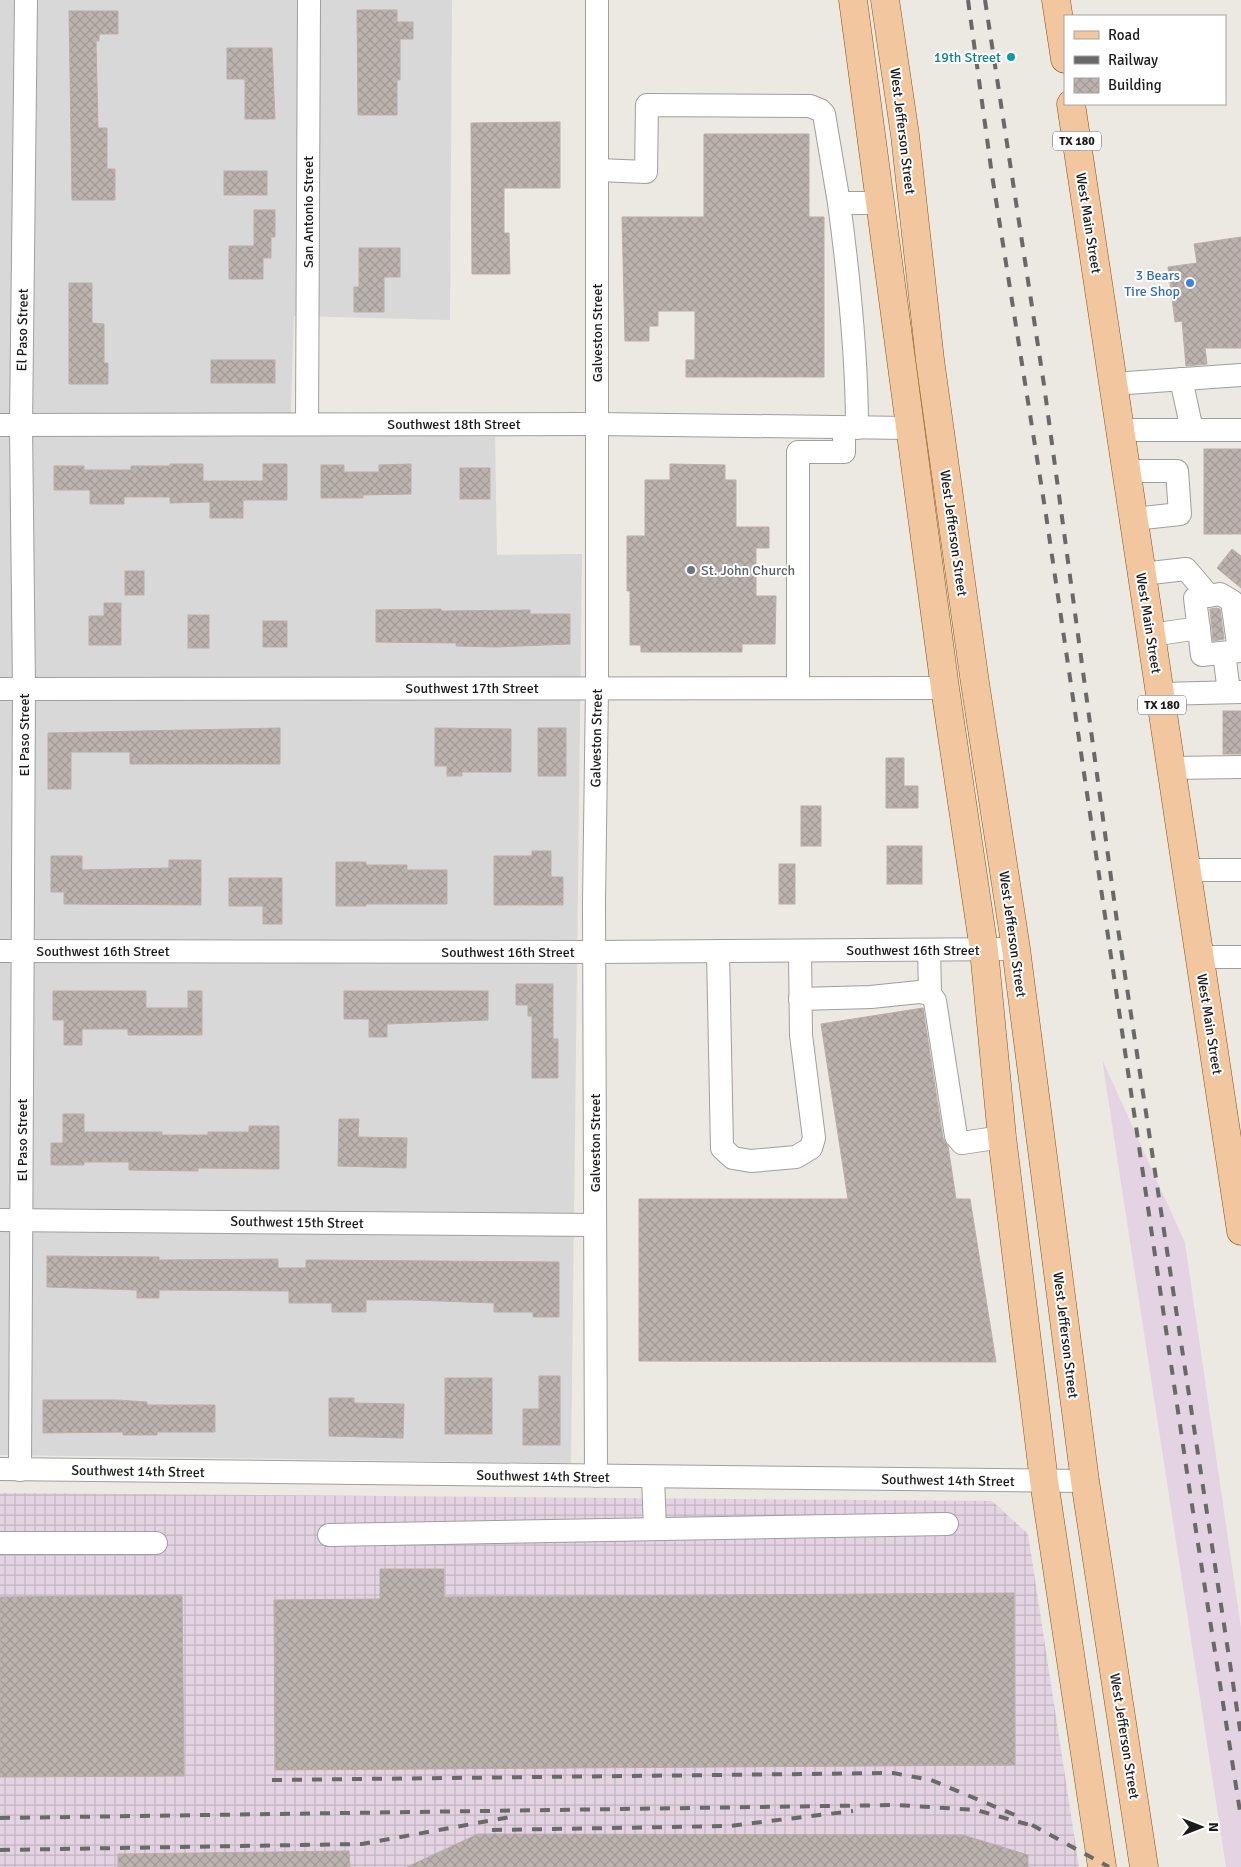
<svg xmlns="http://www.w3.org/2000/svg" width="1241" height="1867" font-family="Signika,sans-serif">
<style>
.residential{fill:#d9d8d8}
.industrial{fill:url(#industrial-grid)}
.railway{fill:#e4d4e3}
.building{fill:url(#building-cross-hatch);stroke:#bcada6}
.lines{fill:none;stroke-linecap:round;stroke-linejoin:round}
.minor-casing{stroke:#9f9f9f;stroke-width:24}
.major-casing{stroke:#85520d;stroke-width:29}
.minor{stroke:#fff;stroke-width:22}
.major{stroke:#f2c7a0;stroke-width:28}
.rail{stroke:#696969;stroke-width:4;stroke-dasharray:10 10;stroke-linecap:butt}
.culture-dot{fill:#0f9aa8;stroke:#fff;stroke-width:2}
.shop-dot{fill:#3f7fe0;stroke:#fff;stroke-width:2}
.worship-dot{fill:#6b7280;stroke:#fff;stroke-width:2}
.labels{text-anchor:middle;stroke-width:4;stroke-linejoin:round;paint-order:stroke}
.shield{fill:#fff;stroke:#5f5f5f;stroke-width:1}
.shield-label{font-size:12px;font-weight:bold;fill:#1b1b1b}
.culture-label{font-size:14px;fill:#0d838f;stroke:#fff;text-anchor:end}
.street-label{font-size:14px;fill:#1b1b1b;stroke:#fff}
.shop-label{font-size:14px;fill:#366cbe;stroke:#fff;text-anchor:end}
.worship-label{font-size:14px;fill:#5b616d;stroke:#fff;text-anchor:start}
</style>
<defs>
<pattern id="industrial-grid" width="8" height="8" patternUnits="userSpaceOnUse" patternTransform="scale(1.25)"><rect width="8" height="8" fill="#e4d4e3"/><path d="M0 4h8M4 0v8" fill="none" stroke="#c3b5c2"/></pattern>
<pattern id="building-cross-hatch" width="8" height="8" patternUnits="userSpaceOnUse" patternTransform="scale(1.25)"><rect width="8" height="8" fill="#bcb3af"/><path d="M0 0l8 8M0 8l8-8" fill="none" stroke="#a19996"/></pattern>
</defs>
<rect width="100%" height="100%" fill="#ece8e2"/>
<path class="residential" d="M0,0H452L450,320L294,316L290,433L495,437L497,555L582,554L571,1463L0,1455Z"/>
<path class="industrial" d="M0,1493L992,1501L1028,1534L1079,1867H0Z"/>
<path class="railway" d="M1102,1059L1185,1243L1241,1628V1867H1226Z"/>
<g class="building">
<path d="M357,10H397V22H413V39H400V80H397V115H358Z"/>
<path d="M69,11H118V34H99V41H96L98,128H107V169H115V200H72Z"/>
<path d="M227,48H272L275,119H245V79H227Z"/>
<path d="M560,122V188H504V233H509L510,274H472L471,123Z"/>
<path d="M704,134H809V217H824V377H686V360H695V311H658V326H649V341H625L622,217H704Z"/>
<rect x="224" y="171" width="43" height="24"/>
<path d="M254,210H275V237H271V258H263V279H229V246H254Z"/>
<path d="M1241,237V348H1205L1207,364L1186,366L1182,321L1175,322L1168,267L1197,263L1194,244Z"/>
<path d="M359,248H400V277H384V312H354V287H359Z"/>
<path d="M69,283H92V323L104,324V363H108V384H69Z"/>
<rect x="211" y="360" width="64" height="23"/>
<rect x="1204" y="449" width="37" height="85"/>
<path d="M170,464H203V481H263V464H287V500H243V518H210V502L170,503V497H124V504H90V490H54V466H84V470H131V466H170Z"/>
<path d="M411,464V494L363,495V498H321V465H344V472H379V465Z"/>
<path d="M670,464L725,465V480H736V527H769V548H756V596H776L775,644H742V652H641V645H630V591H627V536H645V480H670Z"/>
<rect x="460" y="468" width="30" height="31"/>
<path d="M1232,549L1241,556V588L1217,568Z"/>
<rect x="125" y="571" width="19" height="24"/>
<path d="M104,603H121V645H89V616H104Z"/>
<path d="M1217,608L1220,609L1224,639L1213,641L1210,609Z"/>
<path d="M441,609V611L530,610V614H570V644L496,647L456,646V643L376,642V610Z"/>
<rect x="188" y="615" width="21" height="33"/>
<rect x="263" y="621" width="24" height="26"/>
<rect x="1223" y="711" width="18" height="43"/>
<path d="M280,728V764H130V752H71V789H48V733Z"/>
<path d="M435,728L511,729V772H462V776H447V766H435Z"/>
<rect x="538" y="728" width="28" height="48"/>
<path d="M886,758H904V786H918V808H886Z"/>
<rect x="801" y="806" width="20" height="40"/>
<rect x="887" y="846" width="35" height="38"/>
<path d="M532,851H551V877H563V905H494V856H532Z"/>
<path d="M51,856H82V870L169,868V860H201V905L64,904V892H51Z"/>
<path d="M336,862H366V865H407V870H447V904H366V906H336Z"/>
<rect x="779" y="864" width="16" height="40"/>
<path d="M229,878H282V924H263V906H229Z"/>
<path d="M516,984H553V1039H558V1078H532V1016H528V1005H516Z"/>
<path d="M53,991H146V1008H188V991H202V1035H128V1029H82V1045H64V1020H53Z"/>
<path d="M344,991H488V1020L387,1024V1037H369V1019H344Z"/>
<path d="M923,1008L943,1138L948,1146L956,1199H970L996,1362L639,1361V1199H848L821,1024Z"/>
<path d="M63,1114H84V1132H162V1135H208V1132H249V1126H279V1169L198,1168V1171L129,1170V1162H84V1165H51V1143H63Z"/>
<path d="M339,1119H359L358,1137L407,1138L406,1168L338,1166Z"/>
<path d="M47,1256L159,1257V1260L278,1259V1268H306V1260L559,1262V1317H533V1312H494V1303L413,1300H366V1312H332V1303H289V1291L159,1290V1298H137V1290L47,1287Z"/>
<path d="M539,1376H560V1445H523V1409H539Z"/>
<rect x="445" y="1378" width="47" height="56"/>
<path d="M329,1398H354V1403L404,1404L403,1438L329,1436Z"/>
<path d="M43,1400H117L147,1402V1405H215V1432H157V1435H123V1432L43,1433Z"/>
<path d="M380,1569H444V1597L1014,1593L1015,1765L275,1770L274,1600L380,1599Z"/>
<path d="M182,1595L184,1776L0,1777V1597Z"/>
<path d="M478,1834L963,1835L1028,1855V1867H407Z"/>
<path d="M349,1851L350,1867H118V1854Z"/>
</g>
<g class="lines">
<g class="minor-casing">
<g id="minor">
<path d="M598,170L646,172L647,105L810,106L820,110L824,114L839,203H880"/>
<path d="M839,203C849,278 857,352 857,428"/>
<path d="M1181,379L1192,430"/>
<path d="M1113,384L1241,375"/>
<path d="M307,424L309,0"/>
<path d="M0,425L596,424L909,428"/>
<path d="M1120,430H1241"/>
<path d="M1126,471H1177L1180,514L1134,519"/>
<path d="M1142,574L1186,569L1209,596"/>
<path d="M1220,594L1232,601L1239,651L1202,655L1195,598Z"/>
<path d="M1151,635L1199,628"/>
<path d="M1224,653L1229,692"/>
<path d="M798,688V452H844V428"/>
<path d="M0,689L945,688"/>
<path d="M1160,694L1241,692"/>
<path d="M1171,768L1241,767"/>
<path d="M1186,870H1241"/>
<path d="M929,950L930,994"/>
<path d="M0,951L594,952L1016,949"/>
<path d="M718,951L722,1148L733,1158L751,1161L796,1157L811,1148L814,1138L801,1035L800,951"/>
<path d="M1200,957H1241"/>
<path d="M800,999L871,997L919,992L930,994L935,1001L956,1136L962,1143L1002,1137"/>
<path d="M0,1220L595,1225"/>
<path d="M0,1469L1085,1481"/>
<path d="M20,1470L24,689L21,425L26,0"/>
<path d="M596,1476L594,902L597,687V0"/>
<path d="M653,1477L655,1529"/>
<path d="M329,1535L947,1524"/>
<path d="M0,1543H156"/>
</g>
</g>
<g class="major-casing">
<g id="major">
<path d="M853,0L945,688L984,950L1002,1137L1044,1481L1102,1867"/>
<path d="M885,0L905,135L930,360L975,683L1016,949L1085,1481L1144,1867"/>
<path d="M1056,0L1065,59"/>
<path d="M1071,104L1241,1231"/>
</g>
</g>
<use href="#minor" class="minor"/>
<use href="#major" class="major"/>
<g class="rail">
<path d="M968,0L992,175L1046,515L1189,1486L1241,1818"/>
<path d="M985,0L1044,385L1118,929L1241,1736"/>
<path d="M272,1780L893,1773L931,1780L1015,1815"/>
<path d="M0,1818L896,1805L976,1810L1037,1827"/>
<path d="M1032,1825L1109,1867"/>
<path d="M492,1830L729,1826L853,1811"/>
<path d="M0,1850L362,1844L510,1817"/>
</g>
</g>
<circle class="culture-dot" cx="1011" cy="57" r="5"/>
<circle class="shop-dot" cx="1190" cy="283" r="5"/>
<circle class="worship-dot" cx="691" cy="570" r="5"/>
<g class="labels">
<g class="shield">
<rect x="1053" y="131.5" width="48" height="19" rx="4"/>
<rect x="1138" y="695.5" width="48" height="19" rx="4"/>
</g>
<g class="shield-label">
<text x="1077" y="145">TX 180</text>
<text x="1162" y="709">TX 180</text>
</g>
<g class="culture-label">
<text x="1001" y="62">19th Street</text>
</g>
<g class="street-label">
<text transform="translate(903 131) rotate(83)" y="5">West Jefferson Street</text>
<text transform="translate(308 212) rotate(-90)" y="5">San Antonio Street</text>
<text transform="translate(1089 223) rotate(81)" y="5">West Main Street</text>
<text transform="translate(22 330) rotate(-89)" y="5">El Paso Street</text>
<text transform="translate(597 333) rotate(-90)" y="5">Galveston Street</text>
<text x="454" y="429">Southwest 18th Street</text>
<text transform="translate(954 533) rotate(82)" y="5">West Jefferson Street</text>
<text transform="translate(1149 623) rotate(81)" y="5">West Main Street</text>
<text x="472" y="693">Southwest 17th Street</text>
<text transform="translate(24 735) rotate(-90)" y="5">El Paso Street</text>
<text transform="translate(596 738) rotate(-89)" y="5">Galveston Street</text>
<text transform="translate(1013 934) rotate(82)" y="5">West Jefferson Street</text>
<text x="913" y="955">Southwest 16th Street</text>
<text x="103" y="956">Southwest 16th Street</text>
<text x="508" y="957">Southwest 16th Street</text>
<text transform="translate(1210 1024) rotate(81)" y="5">West Main Street</text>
<text transform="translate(22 1140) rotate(-90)" y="5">El Paso Street</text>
<text transform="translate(595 1143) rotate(-90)" y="5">Galveston Street</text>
<text transform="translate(297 1222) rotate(1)" y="5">Southwest 15th Street</text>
<text transform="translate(1066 1335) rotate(83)" y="5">West Jefferson Street</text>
<text transform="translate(138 1471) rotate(1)" y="5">Southwest 14th Street</text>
<text transform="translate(543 1476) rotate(1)" y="5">Southwest 14th Street</text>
<text transform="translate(948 1480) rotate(1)" y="5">Southwest 14th Street</text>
<text transform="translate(1125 1736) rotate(81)" y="5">West Jefferson Street</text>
</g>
<g class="shop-label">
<text x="1180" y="280">3 Bears<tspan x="1180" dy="16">Tire Shop</tspan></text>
</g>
<g class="worship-label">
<text x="701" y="575">St. John Church</text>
</g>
</g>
<rect x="1064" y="15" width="162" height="90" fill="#ffffff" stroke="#a4a4a4"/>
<rect x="1074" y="31" width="25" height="8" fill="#f2c7a0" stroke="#a4a4a4"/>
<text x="1108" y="40" font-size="15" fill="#1b1b1b">Road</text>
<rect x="1074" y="56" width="25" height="8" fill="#696969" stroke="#a4a4a4"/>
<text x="1108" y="65" font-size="15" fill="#1b1b1b">Railway</text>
<rect x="1074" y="78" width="25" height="15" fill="url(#building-cross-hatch)" stroke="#a4a4a4"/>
<text x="1108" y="90" font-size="15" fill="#1b1b1b">Building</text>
<g transform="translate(1201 1827) rotate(90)" stroke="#ffffff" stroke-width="4" paint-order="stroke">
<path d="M0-4L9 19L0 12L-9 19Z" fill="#1b1b1b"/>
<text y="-8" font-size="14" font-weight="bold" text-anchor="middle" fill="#1b1b1b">N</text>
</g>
</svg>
